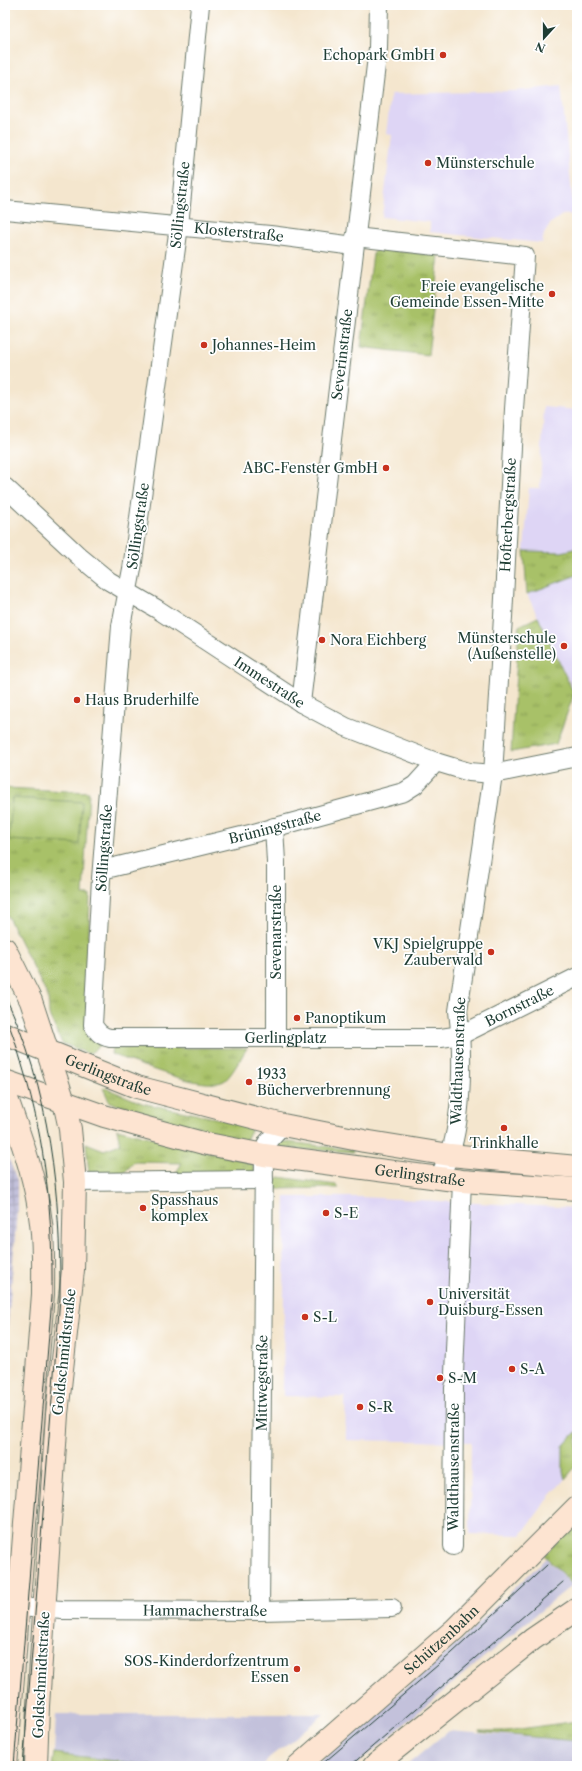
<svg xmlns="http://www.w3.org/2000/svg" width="582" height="1771" font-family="'Libre Caslon Text',serif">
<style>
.built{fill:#ded5f5}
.industrial{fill:url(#industrial-grid)}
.railway{fill:#c3c1db}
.grass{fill:url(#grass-tufts);stroke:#647f4e;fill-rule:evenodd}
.pitch{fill:#a8c167;stroke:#647f4e}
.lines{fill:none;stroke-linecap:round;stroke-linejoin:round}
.minor-casing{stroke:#6a786a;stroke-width:20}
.secondary-casing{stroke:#6a786a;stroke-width:24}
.minor{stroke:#fff;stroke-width:18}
.secondary{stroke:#fde4d1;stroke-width:22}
.tram{stroke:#1f3d34;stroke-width:1}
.poi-dot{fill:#c8321e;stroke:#fff;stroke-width:1.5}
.labels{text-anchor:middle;stroke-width:3.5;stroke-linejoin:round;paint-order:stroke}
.poi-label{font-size:14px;fill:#1f3d34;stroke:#fff;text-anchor:start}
.street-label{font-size:14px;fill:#1f3d34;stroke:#fff}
</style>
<defs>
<pattern id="industrial-grid" width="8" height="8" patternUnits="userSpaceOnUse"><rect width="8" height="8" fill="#c3c1db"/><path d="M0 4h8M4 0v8" fill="none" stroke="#9e9eb2"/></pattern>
<pattern id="grass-tufts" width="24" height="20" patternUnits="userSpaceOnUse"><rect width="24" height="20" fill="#a8c167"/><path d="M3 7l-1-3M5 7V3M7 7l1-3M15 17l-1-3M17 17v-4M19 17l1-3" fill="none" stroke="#889e56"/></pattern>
</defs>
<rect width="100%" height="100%" fill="#fff"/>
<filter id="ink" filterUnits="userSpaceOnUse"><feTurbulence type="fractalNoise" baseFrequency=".025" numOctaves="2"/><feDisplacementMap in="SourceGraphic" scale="8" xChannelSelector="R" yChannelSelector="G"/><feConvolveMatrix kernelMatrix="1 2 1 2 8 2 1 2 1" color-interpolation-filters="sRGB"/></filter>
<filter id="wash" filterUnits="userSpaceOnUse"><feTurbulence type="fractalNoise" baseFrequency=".012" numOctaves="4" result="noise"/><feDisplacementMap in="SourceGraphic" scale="16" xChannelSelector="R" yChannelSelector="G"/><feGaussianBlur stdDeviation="0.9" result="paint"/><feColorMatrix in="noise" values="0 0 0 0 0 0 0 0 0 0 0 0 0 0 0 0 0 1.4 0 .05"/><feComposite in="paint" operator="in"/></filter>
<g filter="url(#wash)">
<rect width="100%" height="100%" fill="#f4e6ce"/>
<g class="built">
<path d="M561,86L574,214L562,215L551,223L544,234L542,243L430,232V222L382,217L392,135L386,134L391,94L516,91Z"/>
<path d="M544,407L577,410V548L562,552L524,551L529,488H540Z"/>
<path d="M577,575V698L527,594Z"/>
<path d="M285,1197H360L577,1208V1465L551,1495L521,1535L470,1534L471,1442L346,1440L345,1397L283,1396Z"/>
</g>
<path class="industrial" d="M5,1149L17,1180V1210L5,1364Z"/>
<g class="railway">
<path d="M546,1558L572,1585L466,1672L355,1766H314L459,1642Z"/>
<path d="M56,1714H324L260,1766H153L54,1753Z"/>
<path d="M448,1731L577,1741V1766H406Z"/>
</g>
<g class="grass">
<path d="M377,249L439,255L428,355L361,347L373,254Z"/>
<path d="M577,548V575L527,594L524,551L562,552Z"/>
<path d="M538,617L574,694L556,744L511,752L519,626Z"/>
<path d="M5,788L89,792L83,895H90L87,1003L94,1039L101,1045L89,1054L62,1043L49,1015L48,997L5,911ZM12,798L81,802L9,840Z"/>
<path d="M112,1048H247C242,1056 231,1077 224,1081C205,1092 133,1062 111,1054Z"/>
<path d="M103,1087L142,1103L253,1126L245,1142L179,1128L143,1117L109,1101Z"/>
<path d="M117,1129L239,1159L252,1164L256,1173L175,1174L182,1163L134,1162L124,1173L89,1174L86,1143L104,1150L120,1144Z"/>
<path d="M280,1141L353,1150V1152L274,1148Z"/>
<path d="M279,1177L336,1185L339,1188L272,1189L274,1182Z"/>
<path d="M577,1431V1465L565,1479L563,1472V1446Z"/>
<path d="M577,1522V1588H576L544,1555Z"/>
<path d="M577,1721V1741L479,1732V1731H506Z"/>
<path d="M54,1753L153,1766H52Z"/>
</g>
<path class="pitch" d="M12,798L82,802L79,844L9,840Z"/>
</g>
<g filter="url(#ink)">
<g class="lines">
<g class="minor-casing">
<g id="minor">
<path id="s1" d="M200,5L179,226L132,569L121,626L101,879L93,1025C98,1033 101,1036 110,1038H441L461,1035L577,977"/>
<path id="s2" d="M5,210L270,235L354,246"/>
<path d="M355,237L525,256L514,409L503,617L493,774L458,1011C463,1052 463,1114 450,1154C447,1162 442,1171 438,1179"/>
<path id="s3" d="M5,487L81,558L109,581L157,609L301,703L346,727L436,762L469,772L493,774L577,757"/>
<path id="s4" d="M301,703L378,48L379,5"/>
<path d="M274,827L276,862V1038"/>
<path id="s5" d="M102,870L254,833L404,792L415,785L436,762"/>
<path d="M75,1182L264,1180"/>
<path d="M454,1374L462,1181"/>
<path id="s6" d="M453,1546L454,1387"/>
<path id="s7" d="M17,1607L63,1610L260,1611L392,1608"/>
<path id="s8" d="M260,1611L264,1155L267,1143L283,1125"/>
</g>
</g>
<g class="secondary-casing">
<g id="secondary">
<path d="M5,949L31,1001L64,1102L70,1129L75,1182L73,1270L57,1414L38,1706L36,1766"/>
<path id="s9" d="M5,1034L137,1087L283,1125L364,1141L450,1155L577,1167"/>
<path id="s10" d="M5,1081L104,1116L140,1126L203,1143L264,1155L462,1181L577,1189"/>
<path d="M5,1093C20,1136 36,1178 41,1223C44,1247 43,1270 43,1294L6,1766"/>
<path id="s11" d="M298,1766L455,1629L577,1507"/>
<path d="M374,1766L533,1639L577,1609"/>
</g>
</g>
<use href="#minor" class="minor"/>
<use href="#secondary" class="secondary"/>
<g class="tram">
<path d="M5,996C50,1088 61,1196 60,1298L23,1766"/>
<path d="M5,1016C13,1033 18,1051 23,1068C46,1143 53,1219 52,1297L14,1766"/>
<path d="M320,1766L452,1653L547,1565"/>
<path d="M350,1766L563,1582"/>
</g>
</g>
</g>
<g class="poi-dot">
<circle cx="443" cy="55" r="4"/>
<circle cx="428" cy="163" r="4"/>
<circle cx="552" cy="294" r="4"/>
<circle cx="204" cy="345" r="4"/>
<circle cx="386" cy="468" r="4"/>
<circle cx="322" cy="640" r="4"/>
<circle cx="564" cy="646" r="4"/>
<circle cx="77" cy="700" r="4"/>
<circle cx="491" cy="952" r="4"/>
<circle cx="297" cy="1018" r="4"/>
<circle cx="249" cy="1082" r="4"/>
<circle cx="504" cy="1128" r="4"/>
<circle cx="143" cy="1208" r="4"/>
<circle cx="326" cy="1213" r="4"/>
<circle cx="430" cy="1302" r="4"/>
<circle cx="305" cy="1317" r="4"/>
<circle cx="512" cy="1369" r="4"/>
<circle cx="440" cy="1378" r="4"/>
<circle cx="360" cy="1407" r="4"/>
<circle cx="297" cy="1669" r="4"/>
</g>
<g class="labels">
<g class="poi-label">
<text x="435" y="60" text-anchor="end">Echopark GmbH</text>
<text x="436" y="168">Münsterschule</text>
<text x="544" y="291" text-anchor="end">Freie evangelische<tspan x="544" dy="16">Gemeinde Essen-Mitte</tspan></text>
<text x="212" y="350">Johannes-Heim</text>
<text x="378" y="473" text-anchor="end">ABC-Fenster GmbH</text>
<text x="556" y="643" text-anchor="end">Münsterschule<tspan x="556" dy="16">(Außenstelle)</tspan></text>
<text x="330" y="645">Nora Eichberg</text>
<text x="85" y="705">Haus Bruderhilfe</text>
<text x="483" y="949" text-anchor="end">VKJ Spielgruppe<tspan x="483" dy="16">Zauberwald</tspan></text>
<text x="305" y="1023">Panoptikum</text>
<text x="257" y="1079">1933<tspan x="257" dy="16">Bücherverbrennung</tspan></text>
<text x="504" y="1148" text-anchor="middle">Trinkhalle</text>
<text x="151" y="1205">Spasshaus<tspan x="151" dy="16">komplex</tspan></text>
<text x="334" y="1218">S-E</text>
<text x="438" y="1299">Universität<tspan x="438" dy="16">Duisburg-Essen</tspan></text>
<text x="313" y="1322">S-L</text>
<text x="520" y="1374">S-A</text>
<text x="448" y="1383">S-M</text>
<text x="368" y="1412">S-R</text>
<text x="289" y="1666" text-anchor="end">SOS-Kinderdorfzentrum<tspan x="289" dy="16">Essen</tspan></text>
</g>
<g class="street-label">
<text transform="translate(180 205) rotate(-84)" y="5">Söllingstraße</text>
<text dy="5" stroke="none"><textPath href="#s2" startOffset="235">Klosterstraße</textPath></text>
<text dy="5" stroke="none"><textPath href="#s4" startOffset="351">Severinstraße</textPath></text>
<text transform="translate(508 515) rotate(-87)" y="5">Hofterbergstraße</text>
<text transform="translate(138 526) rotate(-82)" y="5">Söllingstraße</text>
<text dy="5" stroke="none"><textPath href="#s3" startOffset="330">Immestraße</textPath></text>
<text dy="5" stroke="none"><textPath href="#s5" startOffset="178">Brüningstraße</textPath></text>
<text transform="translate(104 848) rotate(-86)" y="5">Söllingstraße</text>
<text transform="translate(276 932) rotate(-90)" y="5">Sevenarstraße</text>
<text dy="5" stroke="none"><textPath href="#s1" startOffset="1465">Bornstraße</textPath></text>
<text dy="5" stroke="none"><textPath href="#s1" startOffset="1224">Gerlingplatz</textPath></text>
<text transform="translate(458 1061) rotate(-88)" y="5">Waldthausenstraße</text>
<text dy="5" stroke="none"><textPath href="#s9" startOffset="111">Gerlingstraße</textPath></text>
<text dy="5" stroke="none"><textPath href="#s10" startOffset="427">Gerlingstraße</textPath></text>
<text transform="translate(64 1352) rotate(-84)" y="5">Goldschmidtstraße</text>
<text dy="5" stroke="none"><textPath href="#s8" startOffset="228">Mittwegstraße</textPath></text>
<text dy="5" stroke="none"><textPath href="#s6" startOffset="79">Waldthausenstraße</textPath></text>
<text dy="5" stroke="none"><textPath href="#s7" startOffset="188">Hammacherstraße</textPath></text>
<text dy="5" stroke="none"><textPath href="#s11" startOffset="191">Schützenbahn</textPath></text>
<text transform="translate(41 1675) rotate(-87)" y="5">Goldschmidtstraße</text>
</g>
</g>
<rect width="582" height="1771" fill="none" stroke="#fff" stroke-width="20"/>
<g transform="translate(544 38) rotate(201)" stroke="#ffffff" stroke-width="3" paint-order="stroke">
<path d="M0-3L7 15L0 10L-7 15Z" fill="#1f3d34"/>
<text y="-6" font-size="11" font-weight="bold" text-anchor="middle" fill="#1f3d34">N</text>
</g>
</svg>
